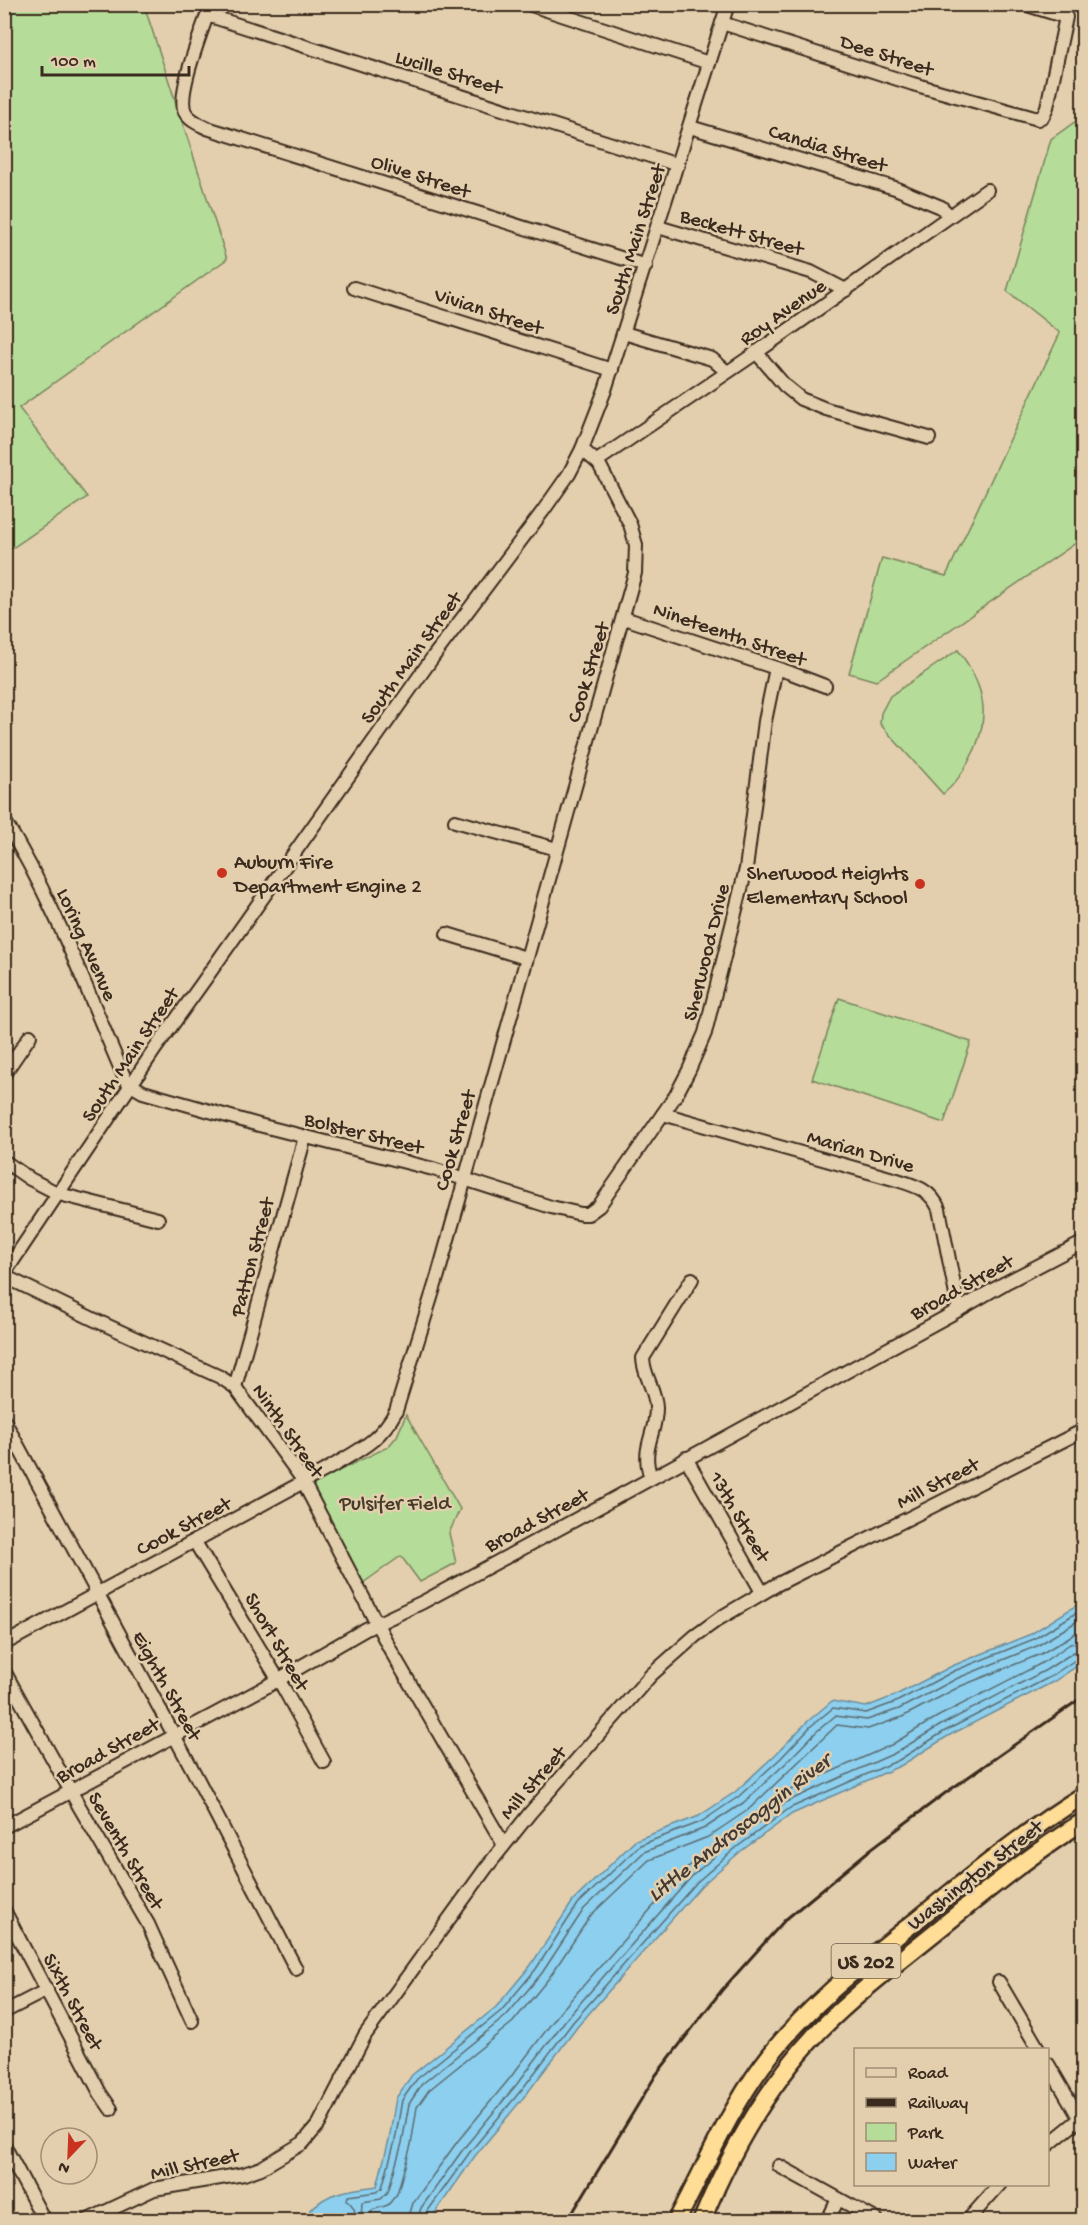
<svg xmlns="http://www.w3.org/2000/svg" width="1088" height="2225" font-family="'Gochi Hand',sans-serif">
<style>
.green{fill:#b5dc98;stroke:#78835b;stroke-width:1.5}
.water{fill:#8ccfee;stroke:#6c8d9b;stroke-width:1.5}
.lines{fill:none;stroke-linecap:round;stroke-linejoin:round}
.shore{stroke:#5b6c71;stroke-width:1.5}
.minor-casing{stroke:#3b2a1e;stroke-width:16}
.highway-casing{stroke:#3b2a1e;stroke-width:21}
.minor{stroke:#e3cfad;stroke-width:12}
.highway{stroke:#ffdd96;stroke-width:16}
.rail{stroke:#3b2a1e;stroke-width:3}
.poi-dot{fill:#c8321e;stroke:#e3cfad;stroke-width:2}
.labels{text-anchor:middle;stroke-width:5;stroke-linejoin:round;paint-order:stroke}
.shield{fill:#e3cfad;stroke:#6d5c49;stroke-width:1.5}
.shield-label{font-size:20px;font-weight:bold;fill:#3b2a1e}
.street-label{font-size:21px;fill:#3b2a1e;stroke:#e3cfad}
.poi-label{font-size:21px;fill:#3b2a1e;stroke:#e3cfad;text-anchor:start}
.park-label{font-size:21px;fill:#473c2a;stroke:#e3cfad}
.water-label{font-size:22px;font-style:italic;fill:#433a33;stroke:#e3cfad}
</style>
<rect width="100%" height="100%" fill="#e3cfad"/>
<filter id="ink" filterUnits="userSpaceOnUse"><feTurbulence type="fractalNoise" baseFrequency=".0167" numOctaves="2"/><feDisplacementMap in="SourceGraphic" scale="12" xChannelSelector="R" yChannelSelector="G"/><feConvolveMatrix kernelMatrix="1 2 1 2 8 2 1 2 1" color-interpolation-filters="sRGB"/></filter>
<g filter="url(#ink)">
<g class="green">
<path d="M5,4L144,5L227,259L19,408L87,497L5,553Z"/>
<path d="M1083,116V538L876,681L849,673L882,558L946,576L1060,333L1007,291L1051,139Z"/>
<path d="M958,650C986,687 992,720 969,761C962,774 955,785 943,794L880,724L881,713L890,696Z"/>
<path d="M839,998L971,1042L944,1123L812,1079Z"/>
<path d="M406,1415L460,1509L449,1533L456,1563L420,1582L401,1556L363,1583L313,1491L315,1482L388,1447L397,1436Z"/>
</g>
<path class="water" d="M1083,1601V1662L1053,1682L948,1736L902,1765L792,1814L741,1851L701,1886L578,2026L528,2092L475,2156L430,2220H303C322,2191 345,2191 377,2186L389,2140L396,2098L412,2075L496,2007L531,1965L573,1901L636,1840L699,1816L735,1792L776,1754L807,1722L832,1701L866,1707L894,1696L952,1666L1031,1634Z"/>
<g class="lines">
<g class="shore">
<path d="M350,2220L354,2217C357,2210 352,2205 347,2200L348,2196L377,2192L382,2188L395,2141L402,2100L417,2079L501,2011L536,1969L578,1904L640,1845L701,1822L738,1797L781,1758L811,1726L833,1708L866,1713L896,1702L954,1671L1034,1639L1084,1608"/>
<path d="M361,2220L362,2202L381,2199L388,2192L402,2143L409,2104L422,2084L506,2016L542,1973L584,1909L644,1852L705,1828L743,1803L786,1763L816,1732L835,1716L867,1720L899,1709L958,1678L1037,1646L1084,1617"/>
<path d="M370,2220L372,2210L388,2205L397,2194L411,2145L417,2107L429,2090L513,2022L549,1978L591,1915L649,1860L708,1837L748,1810L837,1725L868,1729L902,1717L961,1686L1041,1654L1084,1628"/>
<path d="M408,2220L413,2203L457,2142L510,2078L560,2012L687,1868L727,1834L782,1794L891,1745L937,1717L1042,1663L1070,1644L1084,1641"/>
<path d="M417,2220L421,2208L464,2148L517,2084L567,2018L693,1875L733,1841L786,1802L895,1753L941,1725L1046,1670L1074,1652L1084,1650"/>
<path d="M425,2220L427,2212L470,2152L523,2088L573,2022L697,1882L737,1847L790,1808L899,1760L945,1731L1050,1677L1078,1658H1084"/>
</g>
<g class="minor-casing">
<g id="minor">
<path d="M211,4C204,26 176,93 185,112C190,121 199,124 207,128L646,266"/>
<path d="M528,4L709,63"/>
<path d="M207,15L678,165"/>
<path d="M722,23L913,84L1038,119L1043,116L1047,107L1066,17L1024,4"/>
<path d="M690,127L895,188L941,207L950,216"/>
<path d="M658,227L811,272L846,290"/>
<path d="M354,288L612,370"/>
<path d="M624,333L712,359L726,371"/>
<path d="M756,352L785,386L801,399L826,409L929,438"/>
<path d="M597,461L750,357L987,190"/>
<path d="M624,618L791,673L825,686"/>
<path d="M4,820C54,901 87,991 125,1079L131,1085L143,1092L259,1125L433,1169L551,1207L581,1214H588L599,1206L676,1095L689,1070L705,1033L746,869L765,721L776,668"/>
<path d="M455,821L557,849"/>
<path d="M447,934L526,958"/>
<path d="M4,1074L30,1036"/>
<path d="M663,1114L897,1180C916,1186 931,1190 939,1209L959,1310"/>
<path d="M4,1161L30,1179L59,1194L158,1219"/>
<path d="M4,1274L155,1049L203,982L433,657L543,511L569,474L582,449L605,390L728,4"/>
<path d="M4,1276L95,1320L220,1377L235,1387L300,1476L391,1651L504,1845"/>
<path d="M235,1387L305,1137"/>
<path d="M4,1420L196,1776L296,1969"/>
<path d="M686,1458L762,1592"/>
<path d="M651,1478C640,1447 656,1436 656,1408C656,1390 643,1375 643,1358L692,1279"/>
<path d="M195,1542L284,1689L324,1762"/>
<path d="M4,1644L331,1467C359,1450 380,1441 396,1411L438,1275L635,573L636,545L630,524L599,464L582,449"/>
<path d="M4,1671L79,1806L148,1924L192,2021"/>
<path d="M4,1827L262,1689L366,1629L423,1602L597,1508L948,1316L1005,1283L1084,1242"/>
<path d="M4,1910L100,2093L111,2109"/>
<path d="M999,1982L1039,2050"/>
<path d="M4,2012L47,1990"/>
<path d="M1048,2064L1080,2119L1048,2145"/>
<path d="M4,2145L44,2220"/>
<path d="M779,2166L877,2220"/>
<path d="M88,2220L154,2189L244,2174L261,2168L303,2143L319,2124L365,2035L486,1868L530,1813L651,1675L695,1636L720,1618L776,1585L1084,1430"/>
<path d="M828,2220L838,2199"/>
<path d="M968,2220L1000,2184"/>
</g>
</g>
<g class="highway-casing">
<g id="highway">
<path d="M677,2220C705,2168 727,2114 762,2066C804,2008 862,1964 917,1920C971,1876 1024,1832 1084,1795"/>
<path d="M702,2220C730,2152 768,2085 819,2031C858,1992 902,1959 944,1925C990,1888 1034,1852 1084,1821"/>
</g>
</g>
<use href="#minor" class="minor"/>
<use href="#highway" class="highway"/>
<path class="rail" d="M568,2220L656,2075L722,1990L785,1920L871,1849L944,1794L1084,1696"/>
</g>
</g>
<g class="poi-dot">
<circle cx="222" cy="873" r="6"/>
<circle cx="920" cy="884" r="6"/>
</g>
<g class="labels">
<rect class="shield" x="831.5" y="1944" width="69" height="34" rx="4.5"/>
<g class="shield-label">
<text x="866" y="1968">US 202</text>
</g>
<g class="street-label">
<text transform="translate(887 54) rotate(18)" y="7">Dee Street</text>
<text transform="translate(449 71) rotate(17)" y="7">Lucille Street</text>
<text transform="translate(828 147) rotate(17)" y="7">Candia Street</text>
<text transform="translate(421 175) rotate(18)" y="7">Olive Street</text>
<text transform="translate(742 231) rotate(16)" y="7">Beckett Street</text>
<text transform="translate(634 239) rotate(-72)" y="7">South Main Street</text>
<text transform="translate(489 310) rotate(18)" y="7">Vivian Street</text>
<text transform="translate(782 311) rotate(-35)" y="7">Roy Avenue</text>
<text transform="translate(730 633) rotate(19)" y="7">Nineteenth Street</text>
<text transform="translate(410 657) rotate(-54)" y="7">South Main Street</text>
<text transform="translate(587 672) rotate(-73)" y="7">Cook Street</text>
<text transform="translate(88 944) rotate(66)" y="7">Loring Avenue</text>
<text transform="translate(705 952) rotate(-76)" y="7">Sherwood Drive</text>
<text transform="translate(129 1054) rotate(-56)" y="7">South Main Street</text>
<text transform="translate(364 1132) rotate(14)" y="7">Bolster Street</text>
<text transform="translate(454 1140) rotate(-74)" y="7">Cook Street</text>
<text transform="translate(861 1150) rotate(16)" y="7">Marian Drive</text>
<text transform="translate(251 1257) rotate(-75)" y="7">Patton Street</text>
<text transform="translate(961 1286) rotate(-29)" y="7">Broad Street</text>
<text transform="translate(289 1430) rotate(55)" y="7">Ninth Street</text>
<text transform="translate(937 1482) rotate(-27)" y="7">Mill Street</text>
<text transform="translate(741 1516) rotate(60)" y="7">13th Street</text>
<text transform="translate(536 1519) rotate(-28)" y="7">Broad Street</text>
<text transform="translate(183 1525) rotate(-28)" y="7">Cook Street</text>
<text transform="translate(278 1641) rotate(60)" y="7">Short Street</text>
<text transform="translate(168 1685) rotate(61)" y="7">Eighth Street</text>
<text transform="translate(107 1749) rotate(-29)" y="7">Broad Street</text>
<text transform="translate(532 1782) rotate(-49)" y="7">Mill Street</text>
<text transform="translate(127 1850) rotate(60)" y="7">Seventh Street</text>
<text transform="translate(974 1874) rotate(-38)" y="7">Washington Street</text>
<text transform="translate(74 2001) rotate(62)" y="7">Sixth Street</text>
<text transform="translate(194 2163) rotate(-12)" y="7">Mill Street</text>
</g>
<g class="poi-label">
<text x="234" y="868">Auburn Fire<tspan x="234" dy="24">Department Engine 2</tspan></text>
<text x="908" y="879" text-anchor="end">Sherwood Heights<tspan x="908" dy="24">Elementary School</tspan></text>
</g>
<g class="park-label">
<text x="395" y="1509">Pulsifer Field</text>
</g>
<g class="water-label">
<text transform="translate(738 1826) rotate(-38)" y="8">Little Androscoggin River</text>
</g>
</g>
<rect width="1088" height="2225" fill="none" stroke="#e3cfad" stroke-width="24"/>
<rect x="12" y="12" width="1064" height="2201" fill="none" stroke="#3b2a1e" stroke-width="2" filter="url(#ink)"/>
<rect x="854" y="2048" width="195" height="138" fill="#e3cfad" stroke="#a08d74" stroke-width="1.5"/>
<rect x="866" y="2068" width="30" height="9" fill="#e3cfad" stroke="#a08d74" stroke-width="1.5"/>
<text x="908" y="2078" font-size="18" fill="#3b2a1e">Road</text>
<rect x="866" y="2098" width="30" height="9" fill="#3b2a1e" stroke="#a08d74" stroke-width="1.5"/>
<text x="908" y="2108" font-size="18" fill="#3b2a1e">Railway</text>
<rect x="866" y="2123" width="30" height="18" fill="#b5dc98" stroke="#a08d74" stroke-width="1.5"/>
<text x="908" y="2138" font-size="18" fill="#3b2a1e">Park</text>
<rect x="866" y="2153" width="30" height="18" fill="#8ccfee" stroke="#a08d74" stroke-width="1.5"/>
<text x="908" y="2168" font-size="18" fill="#3b2a1e">Water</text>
<g transform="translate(69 2156) rotate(203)"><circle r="28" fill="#e3cfad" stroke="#a08d74" stroke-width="1.5"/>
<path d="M0-4.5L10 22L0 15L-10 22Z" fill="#c8321e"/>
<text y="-9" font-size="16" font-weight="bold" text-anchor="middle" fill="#3b2a1e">N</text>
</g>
<path d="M42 66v9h147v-9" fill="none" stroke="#3b2a1e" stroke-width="3"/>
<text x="51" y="66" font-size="18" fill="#3b2a1e" stroke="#e3cfad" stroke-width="4.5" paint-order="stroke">100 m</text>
</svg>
